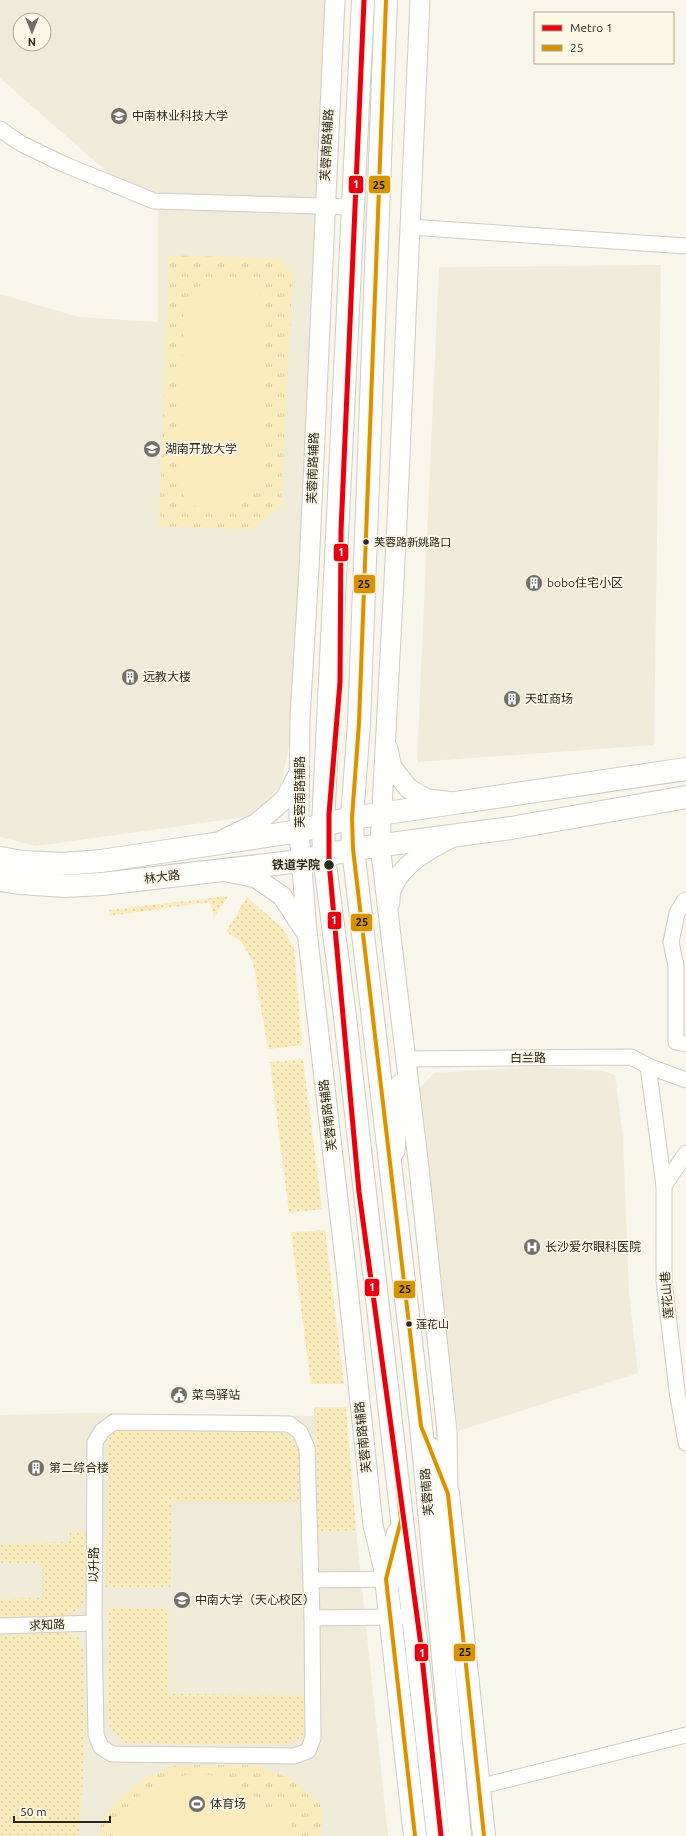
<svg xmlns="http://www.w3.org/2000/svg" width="686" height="1836" font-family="Ubuntu,'Noto Sans SC',sans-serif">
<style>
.built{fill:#f0ead8;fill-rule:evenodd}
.grass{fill:url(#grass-dots)}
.park{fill:url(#park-tufts)}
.pitch{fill:#f9ebbc}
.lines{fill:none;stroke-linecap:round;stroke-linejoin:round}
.minor-casing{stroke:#cfccc4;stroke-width:17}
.tertiary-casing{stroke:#cfccc4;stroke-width:21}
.secondary-casing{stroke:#cfccc4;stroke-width:24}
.primary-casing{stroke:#cfccc4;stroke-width:24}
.minor{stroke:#fefefc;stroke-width:15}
.tertiary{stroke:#fefefc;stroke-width:19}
.secondary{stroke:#fefefc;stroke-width:22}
.primary{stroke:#fefefc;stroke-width:22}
.bus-1-casing{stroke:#fdf8e6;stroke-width:7}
.bus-1{stroke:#d89305;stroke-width:4}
.metro-1-casing{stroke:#fdf8e6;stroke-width:8}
.metro-1{stroke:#e60012;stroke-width:5}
.bus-dot{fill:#292720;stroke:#fdf8e6;stroke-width:1.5}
.labels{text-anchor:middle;stroke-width:3.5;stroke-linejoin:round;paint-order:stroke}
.bus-label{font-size:11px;fill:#292720;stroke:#fdf8e6;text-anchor:start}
.poi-label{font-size:12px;fill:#292720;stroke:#fdf8e6;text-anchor:start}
.street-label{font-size:12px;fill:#292720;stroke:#fdf8e6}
.stop-label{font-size:12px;font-weight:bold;fill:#292720;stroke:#fdf8e6;text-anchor:end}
.line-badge{stroke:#fdf8e6;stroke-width:1.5}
.badge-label{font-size:11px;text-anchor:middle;font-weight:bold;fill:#fff}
.pale-badge-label{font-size:11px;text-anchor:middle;font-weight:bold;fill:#111}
</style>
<defs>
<pattern id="grass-dots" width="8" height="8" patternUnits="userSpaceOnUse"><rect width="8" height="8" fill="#f9ebbc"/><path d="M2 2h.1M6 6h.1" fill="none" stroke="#d5caa1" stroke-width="1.8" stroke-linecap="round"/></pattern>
<pattern id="park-tufts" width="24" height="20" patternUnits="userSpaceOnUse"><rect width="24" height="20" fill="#f9ebbc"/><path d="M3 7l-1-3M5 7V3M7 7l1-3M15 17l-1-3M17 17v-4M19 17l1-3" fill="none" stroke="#d5caa1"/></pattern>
</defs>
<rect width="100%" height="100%" fill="#f8f5eb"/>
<g class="built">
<path d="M0,0H328L290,743L281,784L253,816L36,846L0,837V294L79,317L158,322V211L148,208L0,78ZM20,20H44V44H20Z"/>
<path d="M661,265L654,745L417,762L439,267Z"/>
<path d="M536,1067L604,1071L615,1075L623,1137L629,1293L638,1373L458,1431L417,1091L434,1073Z"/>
<path d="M87,1413L315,1416L318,1532L356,1530L388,1836H0V1415Z"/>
</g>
<g class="grass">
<path d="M228,896L214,918L210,902L110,916L109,910Z"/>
<path d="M247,897L283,929L294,948L302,1045L268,1049L253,962L241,941L226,932Z"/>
<path d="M303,1059L322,1209L289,1213L270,1062Z"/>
<path d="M325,1230L344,1384H311L291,1232Z"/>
<path d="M314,1407H346L356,1530L318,1532Z"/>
<path d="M117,1428H276L290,1437L300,1449L299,1502L171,1501L170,1587H106L107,1440Z"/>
<path d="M70,1532H84L88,1537L87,1599C82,1605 76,1612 68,1615C49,1621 20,1618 0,1618V1599L42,1598V1563H1V1544L70,1542Z"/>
<path d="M108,1607L169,1608L168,1694L308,1695V1731L301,1738L290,1744L124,1743L113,1732L107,1721Z"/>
<path d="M64,1632L78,1637L83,1651L86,1726L79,1836H0V1636Z"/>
</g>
<g class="park">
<path d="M169,255L278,259L293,271L281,505L253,530L159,526Z"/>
<path d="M178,1765H258L294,1781L308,1792L322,1807L321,1836H98C103,1802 147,1773 178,1765Z"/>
</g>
<g class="pitch">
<path d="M227,277C250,281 259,287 267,310L260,477C254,502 231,517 206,510C199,509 191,505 187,500C182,494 179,487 177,480L184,314C186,288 204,280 227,277Z"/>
<path d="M196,1774C224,1775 248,1787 266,1808H291V1836H112C125,1799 158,1777 196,1774Z"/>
</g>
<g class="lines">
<g class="minor-casing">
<g id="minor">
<path d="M0,129L20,143L61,163L154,201L352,207"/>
<path d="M410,227L686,246"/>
<path d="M686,900L684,901L677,913L671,942L676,966V1042L686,1044"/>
<path d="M405,1059L631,1057L648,1066"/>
<path d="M686,1080L648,1066L664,1186V1280L677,1391L686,1443"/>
<path d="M664,1186L686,1153"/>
<path d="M114,1422L289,1424L300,1432L307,1448L312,1618L313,1738L308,1751L294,1756L112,1754L101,1747L96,1735L94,1623L95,1442L102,1431Z"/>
<path d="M311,1580L396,1579"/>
<path d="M312,1618L399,1617"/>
<path d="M0,1626L94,1623"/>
<path d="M478,1787L686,1735"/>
</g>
</g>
<g class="tertiary-casing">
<g id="tertiary">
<path d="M335,0L309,569L300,717L299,831L307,931L346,1269L373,1525L386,1579"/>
<path d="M420,0L397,523L380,845L419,1168L447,1432L448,1491"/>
<path d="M388,749L392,767L408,788L427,799L447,801"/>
<path d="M224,839L257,823L285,799L299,773"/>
<path d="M227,872L256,878L282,896L305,931"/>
<path d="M390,903C390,899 390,892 392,888C402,864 428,850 449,839"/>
<path d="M395,1151L400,1084"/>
</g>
</g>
<g class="secondary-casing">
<g id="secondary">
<path d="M0,858L24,862L62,864L101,861L299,831L352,818L686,769"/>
<path d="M0,880L21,883L65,886L102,884L301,861L353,849L511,828L686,797"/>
</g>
</g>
<g class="primary-casing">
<g id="primary">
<path d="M363,0L323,825L324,856L345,1017L438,1836"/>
<path d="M386,0L359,723L352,818L353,849L421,1426L460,1836"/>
<path d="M429,1448L448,1494L484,1836"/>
<path d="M398,1533L386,1579L415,1836"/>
</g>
</g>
<use href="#minor" class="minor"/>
<use href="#tertiary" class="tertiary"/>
<use href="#secondary" class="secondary"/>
<use href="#primary" class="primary"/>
<g class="bus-1-casing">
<g id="bus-1">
<path d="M386,0L359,723L352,818L353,849L421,1426L448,1494L484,1836"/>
<path d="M387,1387L401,1520L386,1579L415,1836"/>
</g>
</g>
<use href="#bus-1" class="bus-1"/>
<g class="metro-1-casing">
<path id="metro-1" d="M364,0L341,531L340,682L329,814V862L359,1192L420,1638L441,1836"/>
</g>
<use href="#metro-1" class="metro-1"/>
</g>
<defs>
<g id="university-disc" transform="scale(0.9)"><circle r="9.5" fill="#716f67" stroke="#fdf8e6"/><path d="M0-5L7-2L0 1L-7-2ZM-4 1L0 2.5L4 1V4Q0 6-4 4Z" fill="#fff"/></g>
<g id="school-disc" transform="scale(0.9)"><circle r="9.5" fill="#716f67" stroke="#fdf8e6"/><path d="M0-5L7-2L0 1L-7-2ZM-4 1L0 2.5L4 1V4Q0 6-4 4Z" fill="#fff"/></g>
<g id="building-disc" transform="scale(0.9)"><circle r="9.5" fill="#716f67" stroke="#fdf8e6"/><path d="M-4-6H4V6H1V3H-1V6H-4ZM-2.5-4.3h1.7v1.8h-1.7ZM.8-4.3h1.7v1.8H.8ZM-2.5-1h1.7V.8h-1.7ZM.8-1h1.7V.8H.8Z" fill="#fff"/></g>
<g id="hospital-disc" transform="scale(0.9)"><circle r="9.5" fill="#716f67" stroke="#fdf8e6"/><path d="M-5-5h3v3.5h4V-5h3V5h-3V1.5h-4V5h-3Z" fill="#fff"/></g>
<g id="civic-disc" transform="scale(0.9)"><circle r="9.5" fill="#716f67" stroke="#fdf8e6"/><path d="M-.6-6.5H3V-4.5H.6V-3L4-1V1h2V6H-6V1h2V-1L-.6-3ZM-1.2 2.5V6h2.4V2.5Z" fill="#fff"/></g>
<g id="stadium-disc" transform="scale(0.9)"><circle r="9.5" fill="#716f67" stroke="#fdf8e6"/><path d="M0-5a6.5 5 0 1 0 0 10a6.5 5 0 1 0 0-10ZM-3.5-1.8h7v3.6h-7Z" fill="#fff"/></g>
</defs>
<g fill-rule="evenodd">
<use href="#university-disc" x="119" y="116"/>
<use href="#school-disc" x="152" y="449"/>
<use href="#building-disc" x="534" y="583"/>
<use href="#building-disc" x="130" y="677"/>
<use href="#building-disc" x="512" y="699"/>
<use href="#hospital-disc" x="532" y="1247"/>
<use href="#civic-disc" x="179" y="1395"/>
<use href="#building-disc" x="36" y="1468"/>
<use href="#university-disc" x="182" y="1600"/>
<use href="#stadium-disc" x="197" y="1804"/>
</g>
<g class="bus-dot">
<circle cx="366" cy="542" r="3.5"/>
<circle cx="329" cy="865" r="5.5"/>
<circle cx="409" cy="1324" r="3.5"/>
</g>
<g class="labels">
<g class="bus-label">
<text x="374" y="546">芙蓉路新姚路口</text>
<text x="416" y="1328">莲花山</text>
</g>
<g class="poi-label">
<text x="132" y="120">中南林业科技大学</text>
<text x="165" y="453">湖南开放大学</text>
<text x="547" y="587">bobo住宅小区</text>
<text x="143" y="681">远教大楼</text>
<text x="525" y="703">天虹商场</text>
<text x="545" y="1251">长沙爱尔眼科医院</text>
<text x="192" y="1399">菜鸟驿站</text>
<text x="49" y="1472">第二综合楼</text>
<text x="195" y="1604">中南大学（天心校区）</text>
<text x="210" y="1808">体育场</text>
</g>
<g class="street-label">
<text transform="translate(327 145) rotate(-87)" y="4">芙蓉南路辅路</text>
<text transform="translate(313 468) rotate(-88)" y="4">芙蓉南路辅路</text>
<text transform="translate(300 792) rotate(-90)" y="4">芙蓉南路辅路</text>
<text transform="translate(162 877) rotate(-7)" y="4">林大路</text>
<text x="528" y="1062">白兰路</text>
<text transform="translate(328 1115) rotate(-97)" y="4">芙蓉南路辅路</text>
<text transform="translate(667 1295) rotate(-95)" y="4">莲花山巷</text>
<text transform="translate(363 1437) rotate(-96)" y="4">芙蓉南路辅路</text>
<text transform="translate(427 1492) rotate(-95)" y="4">芙蓉南路</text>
<text transform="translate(94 1565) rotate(-90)" y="4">以升路</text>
<text transform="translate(47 1625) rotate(-2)" y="4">求知路</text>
</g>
<g class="stop-label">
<text x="320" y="869">铁道学院</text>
</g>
</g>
<g class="line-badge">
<rect x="348" y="175" width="16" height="19" rx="4" fill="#e60012"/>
<rect x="368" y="175" width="23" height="19" rx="4" fill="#d89305"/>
<rect x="333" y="543" width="16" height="19" rx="4" fill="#e60012"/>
<rect x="353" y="574" width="23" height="20" rx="4" fill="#d89305"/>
<rect x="327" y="911" width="15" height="19" rx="4" fill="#e60012"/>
<rect x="350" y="913" width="23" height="19" rx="4" fill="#d89305"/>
<rect x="364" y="1278" width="16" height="19" rx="4" fill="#e60012"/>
<rect x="393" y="1280" width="23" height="19" rx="4" fill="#d89305"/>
<rect x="453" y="1643" width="23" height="19" rx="4" fill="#d89305"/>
<rect x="414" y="1643" width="15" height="19" rx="4" fill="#e60012"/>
</g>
<g class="badge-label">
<text x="356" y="188">1</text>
<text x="341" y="556">1</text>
<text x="334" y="924">1</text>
<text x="372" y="1291">1</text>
<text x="422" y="1657">1</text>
</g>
<g class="pale-badge-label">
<text x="379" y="189">25</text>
<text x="364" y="588">25</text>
<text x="362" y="926">25</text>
<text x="405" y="1293">25</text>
<text x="465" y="1656">25</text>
</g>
<rect x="534" y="12" width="140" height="52" fill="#fdf8e6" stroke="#a8a497"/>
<rect x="542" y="25" width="20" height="6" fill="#e60012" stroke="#a8a497"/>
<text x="570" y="32" font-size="12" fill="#292720">Metro 1</text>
<rect x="542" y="45" width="20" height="6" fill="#d89305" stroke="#a8a497"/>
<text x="570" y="52" font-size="12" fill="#292720">25</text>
<g transform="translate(32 32) rotate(180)"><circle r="19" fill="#fdf8e6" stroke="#a8a497"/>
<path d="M0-3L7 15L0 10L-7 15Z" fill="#716f67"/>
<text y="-6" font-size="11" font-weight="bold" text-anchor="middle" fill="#292720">N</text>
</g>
<path d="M14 1816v6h96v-6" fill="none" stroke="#292720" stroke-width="2"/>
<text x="20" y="1816" font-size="12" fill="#292720" stroke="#fdf8e6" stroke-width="3" paint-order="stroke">50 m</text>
</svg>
